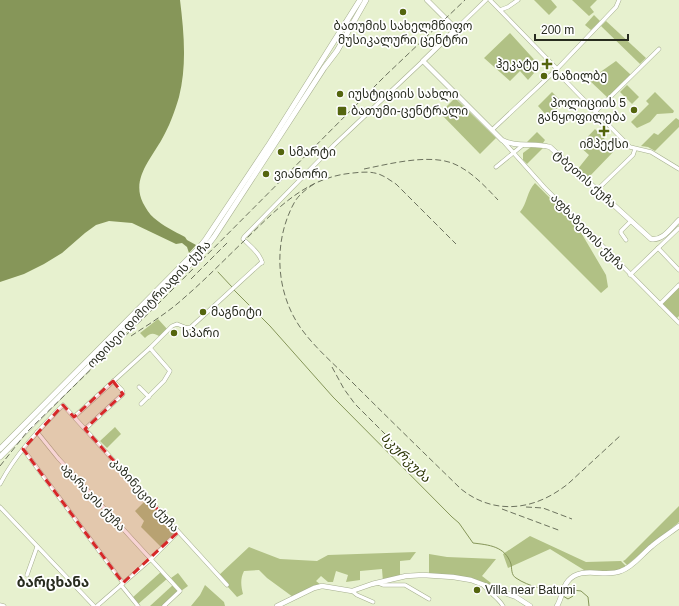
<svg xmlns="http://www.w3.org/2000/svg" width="679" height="606" font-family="Helvetica,'Noto Sans Georgian',sans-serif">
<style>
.green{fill:#b1c185}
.water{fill:#869659}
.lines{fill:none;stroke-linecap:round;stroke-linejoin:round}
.stream{stroke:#869659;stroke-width:1}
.street-casing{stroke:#a6af8f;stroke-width:4.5}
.secondary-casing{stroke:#a6af8f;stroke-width:5.5}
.primary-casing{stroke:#a6af8f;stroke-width:6}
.street{stroke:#fff;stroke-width:3.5}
.secondary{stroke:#fff;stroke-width:4.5}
.primary{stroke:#fff;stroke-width:5}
.rail{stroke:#6c725e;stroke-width:1;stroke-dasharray:6 3;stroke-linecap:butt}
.marked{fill:#d62828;fill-opacity:0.2;stroke:#d62828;stroke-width:3;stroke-dasharray:8 5;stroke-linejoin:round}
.poi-dot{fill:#54650e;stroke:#fff;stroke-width:1.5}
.labels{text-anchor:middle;stroke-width:3.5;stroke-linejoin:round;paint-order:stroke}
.poi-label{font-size:12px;fill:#282c1f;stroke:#fff;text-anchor:start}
.street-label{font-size:12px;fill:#282c1f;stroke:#fff}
.water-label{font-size:13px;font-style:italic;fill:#2c3605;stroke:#fff}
.quarter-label{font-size:14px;font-weight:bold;fill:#282c1f;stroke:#fff}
</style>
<rect width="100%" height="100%" fill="#e7f1cf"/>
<g class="green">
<path d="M534,0H551L557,7L549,15Z"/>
<path d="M572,0H597L590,7L594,12L589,16Z"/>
<path d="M594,15L600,21L591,30L585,25Z"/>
<path d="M606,21L646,58L640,64L601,26Z"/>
<path d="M510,33L540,66L528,80L520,71L510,81L484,58Z"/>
<path d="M616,61L631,75L608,98L589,80Z"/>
<path d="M627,85L639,97L632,104L620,92Z"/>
<path d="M552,92L563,103L548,117L538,106Z"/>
<path d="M655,92L674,111L673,113L657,114L650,122L637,128L631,122L649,104L646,101Z"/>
<path d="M455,98L496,138L480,154L440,113Z"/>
<path d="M676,118L679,120V127L655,151L648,147L641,146L654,133L658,135Z"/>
<path d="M595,129L615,150L588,178L577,170L589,155L579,146Z"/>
<path d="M537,132L545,140L543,143L527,142Z"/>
<path d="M531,147L543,148L527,164L523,160V153Z"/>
<path d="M535,183L576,224L606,275L608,287L601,293L520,212C527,204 527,191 535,183Z"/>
<path d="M679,286V316L677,318L662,303Z"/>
<path d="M158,319L168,330L161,337C154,333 151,332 145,338L140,333Z"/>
<path d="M115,427L121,434L107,448L100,441Z"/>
<path d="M147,499L176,532L161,547L141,527L144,521L135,511Z"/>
<path d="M679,506V522L627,565L623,561L625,560Z"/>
<path d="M530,536L586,562L621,561L627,567L621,571L583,573L584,570L550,549L508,568L503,554Z"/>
<path d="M249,547L280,559L317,561L328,555L416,552L410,560L400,561V578L383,582L382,569L360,571V580L346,582L348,575L336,571L333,582H328L321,576L316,581L321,585L293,597L267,578L259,570L244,571C240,579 241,586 243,594L237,597L218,576Z"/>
<path d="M429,554L447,557L496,559L482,576L491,583L489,586L477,582L429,575Z"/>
<path d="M162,571L168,578L137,605L132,598Z"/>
<path d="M178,573L188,586L181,591L171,578Z"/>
<path d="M174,584L180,591L164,606H150Z"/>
<path d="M205,585L224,602L225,606H191L200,595Z"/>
</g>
<path class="water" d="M0,0H180C184,33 187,65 179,97C175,111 169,127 162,139C151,159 131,179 143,203C146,208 149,214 154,218C163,226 174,231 185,237L187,240L196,245L189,253L187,247L182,243L176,244L132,223L109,221L96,225L85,233L62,253L44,264L24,274L0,282Z"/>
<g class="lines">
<g class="stream">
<path d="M218,272L232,287"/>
<path d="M234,290L270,326L333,397L452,517L459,523L473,543C489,545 505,546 511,564C512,569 511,575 516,578C529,587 546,589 561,595"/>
<path d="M563,596L568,599L573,596V590L581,591L588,597L589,606"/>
</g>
<g class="street-casing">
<g id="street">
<path d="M490,0L557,69"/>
<path d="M500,10L508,7L518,0"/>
<path d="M456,29L486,0"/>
<path d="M555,70L630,147L651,152L679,169"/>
<path d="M595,112L659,49"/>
<path d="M492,130L557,69L616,7L619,0"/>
<path d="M503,141L544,187L679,323"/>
<path d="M496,167L523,145"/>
<path d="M597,190L633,155L635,149"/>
<path d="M626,240L621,233V231L631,221"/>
<path d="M658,248L679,270"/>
<path d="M262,263C261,254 249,245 243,239L244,237L334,145L423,61"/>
<path d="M630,275L679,228"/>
<path d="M660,304L679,285"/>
<path d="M139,387L149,397"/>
<path d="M141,404L164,381L170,371L150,348"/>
<path d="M74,417L150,348L172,326L177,324L187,328L191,327L262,262"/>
<path d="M85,429L123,394L122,390L113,381"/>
<path d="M37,432L58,458L180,591L164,606"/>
<path d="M23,449L123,583"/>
<path d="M0,484C16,453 40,429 63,405L227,585"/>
<path d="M0,507L94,606"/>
<path d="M27,575L37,547"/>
<path d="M378,583L383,585H405L429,599"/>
<path d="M121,585L138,606"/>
<path d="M483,585C489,593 498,597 503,606"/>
<path d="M352,591L357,595L373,602"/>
<path d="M0,605L4,606"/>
<path d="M97,606L151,559L178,532"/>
</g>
</g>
<g class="secondary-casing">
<g id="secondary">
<path d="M427,0L456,29L423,61L502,140C517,148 534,142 550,147L651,239C663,241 671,228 679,220"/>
<path d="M277,606L314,588L322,586L352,591L372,584L406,576L423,575L453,577L471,580L516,597L530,606"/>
<path d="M557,606C562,598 562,588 568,581C581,565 605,578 621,571C633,567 642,554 652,546C660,539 670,533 679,526"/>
</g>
</g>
<g class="primary-casing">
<g id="primary">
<path d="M0,449L198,249L206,239L268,146L360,0"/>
<path d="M0,457L204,250L214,237L324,68L337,51L366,0"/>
</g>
</g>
<use href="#street" class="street"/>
<use href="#secondary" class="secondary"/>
<use href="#primary" class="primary"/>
<g class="rail">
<path d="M364,169C389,164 427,154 452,163C470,170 485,186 498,200"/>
<path d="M314,184C309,187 304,191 300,195C294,201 291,209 288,216C274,252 278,295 300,327C314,347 333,363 350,380C387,417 424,453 461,489C492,514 530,511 561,489C569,484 575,477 582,471C595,459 608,447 621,435"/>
<path d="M191,279L228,242"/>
<path d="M131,336C149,324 169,312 185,297C206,279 225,259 245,240C277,209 306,177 353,173C362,172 372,171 381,175C386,177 391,181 396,184L456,244"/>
<path d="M332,367L344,389L355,404L421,470"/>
<path d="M0,466L27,432L160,302L385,76L465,0"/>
<path d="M526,507L543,508L572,519"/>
<path d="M502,509L561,531"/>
</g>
</g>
<path class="marked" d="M113,381L123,394L85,429L178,532L123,583L23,449L63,405L74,417Z"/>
<g class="poi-dot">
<circle cx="403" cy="12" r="4"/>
<path d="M545 58h4v4h4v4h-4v4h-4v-4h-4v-4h4z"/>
<circle cx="544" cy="76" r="4"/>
<circle cx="340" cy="94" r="4"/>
<circle cx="634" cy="110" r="4"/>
<rect x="337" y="106" width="10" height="10" rx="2"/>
<path d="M602 125h4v4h4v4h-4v4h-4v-4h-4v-4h4z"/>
<circle cx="281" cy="152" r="4"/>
<circle cx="266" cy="174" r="4"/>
<circle cx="203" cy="312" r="4"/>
<circle cx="174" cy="333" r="4"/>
<circle cx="477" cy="590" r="4"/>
</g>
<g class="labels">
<g class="poi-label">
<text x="403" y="30" text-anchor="middle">ბათუმის სახელმწიფო<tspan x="403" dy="14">მუსიკალური ცენტრი</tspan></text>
<text x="539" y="68" text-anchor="end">ჰეკატე</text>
<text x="552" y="80">ნაზილბე</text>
<text x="348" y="98">იუსტიციის სახლი</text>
<text x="626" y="107" text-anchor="end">პოლიციის 5<tspan x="626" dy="14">განყოფილება</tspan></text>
<text x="351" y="115">ბათუმი-ცენტრალი</text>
<text x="604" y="148" text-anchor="middle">იმპექსი</text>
<text x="289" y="156">სმარტი</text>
<text x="274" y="178">ვიანორი</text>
<text x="211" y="316">მაგნიტი</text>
<text x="182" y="337">სპარი</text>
<text x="485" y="594">Villa near Batumi</text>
</g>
<g class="street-label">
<text transform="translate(585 179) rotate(42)" y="4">ტბეთის ქუჩა</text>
<text transform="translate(588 232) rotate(46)" y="4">აფხაზეთის ქუჩა</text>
<text transform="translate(149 304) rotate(-46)" y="4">ოდისეი დიმიტრიადის ქუჩა</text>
<text transform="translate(145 495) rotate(48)" y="4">კაზინეცის ქუჩა</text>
<text transform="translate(93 497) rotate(47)" y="4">აგარაკის ქუჩა</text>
</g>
<g class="water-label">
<text transform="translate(406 457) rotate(45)" y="5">სკურკუბა</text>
</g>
<g class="quarter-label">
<text x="53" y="587">ბარცხანა</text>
</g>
</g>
<path d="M535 34v6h93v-6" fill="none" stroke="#282c1f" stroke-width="2"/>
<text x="541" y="34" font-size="12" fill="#282c1f" stroke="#ffffff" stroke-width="3" paint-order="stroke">200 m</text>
</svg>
